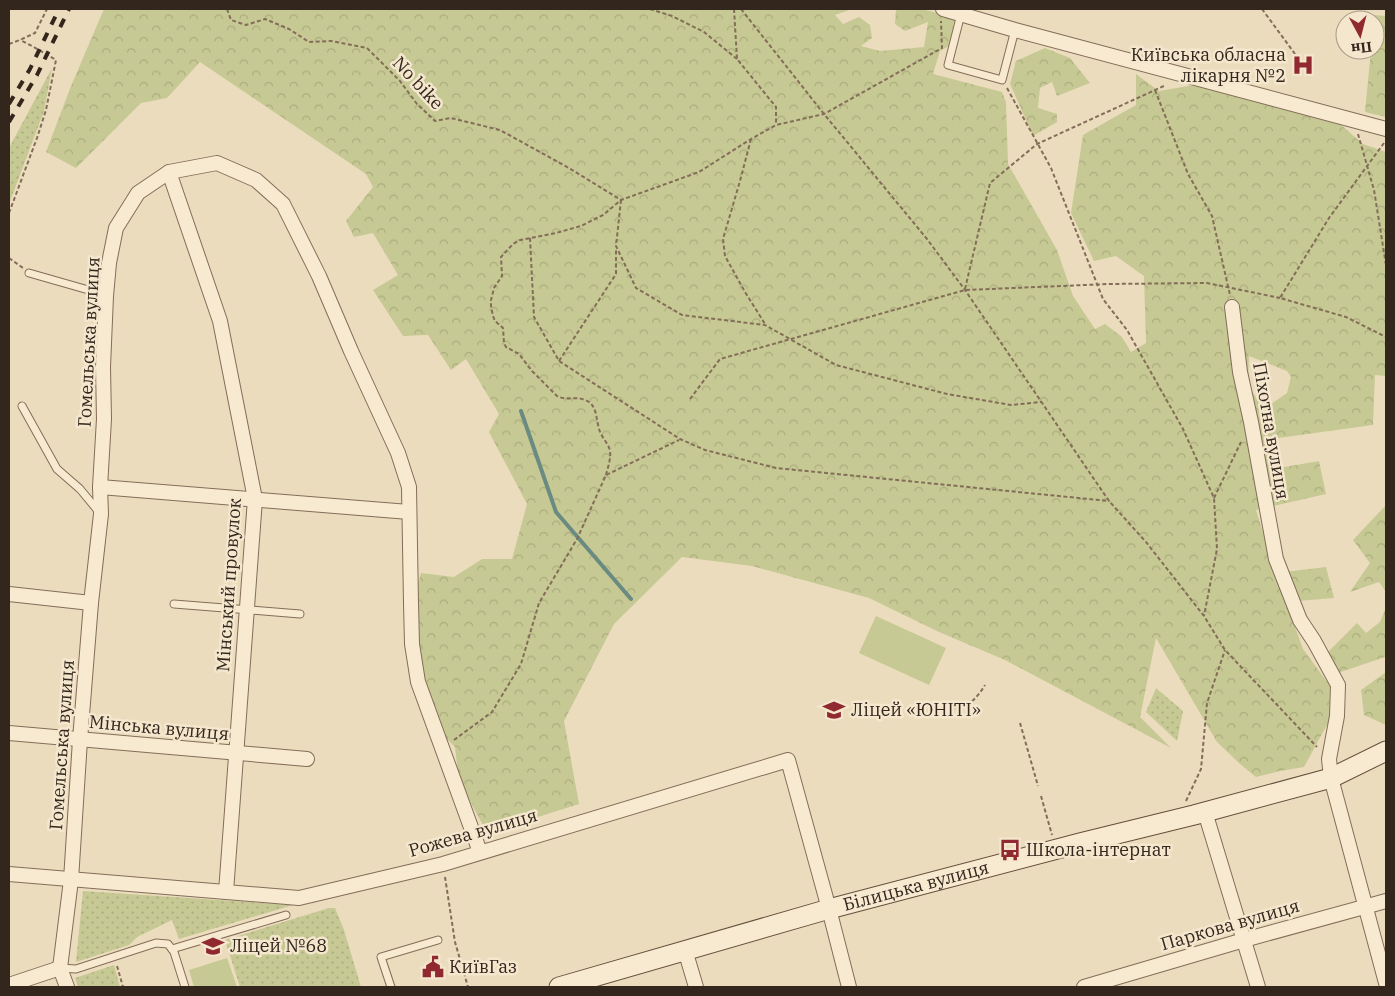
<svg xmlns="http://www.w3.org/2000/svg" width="1395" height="996" font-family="'IBM Plex Serif',serif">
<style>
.grass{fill:url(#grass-dots)}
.forest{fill:url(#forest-crowns);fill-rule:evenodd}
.garden{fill:#c6c993}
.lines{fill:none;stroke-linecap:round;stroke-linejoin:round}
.stream{stroke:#6a8b81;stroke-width:4}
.service-casing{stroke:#846d58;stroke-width:9}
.minor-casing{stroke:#846d58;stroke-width:16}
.secondary-casing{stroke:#654e3b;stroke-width:21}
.path{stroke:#846d58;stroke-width:2;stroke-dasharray:4 2.5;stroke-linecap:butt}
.service{stroke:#f7ead1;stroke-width:7}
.minor{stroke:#f7ead1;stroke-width:14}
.secondary{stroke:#f7ead1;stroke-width:19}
.rail{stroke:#33261c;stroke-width:4;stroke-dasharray:9 9;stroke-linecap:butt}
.labels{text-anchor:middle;stroke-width:5;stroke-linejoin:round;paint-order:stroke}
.poi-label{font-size:18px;fill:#33261c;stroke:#f4e7ce;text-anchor:start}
.street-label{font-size:18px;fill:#33261c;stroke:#f4e7ce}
</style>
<defs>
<pattern id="grass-dots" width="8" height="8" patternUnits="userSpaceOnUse" patternTransform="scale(1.25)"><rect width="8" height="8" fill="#c6c993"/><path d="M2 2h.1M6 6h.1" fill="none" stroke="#abac7e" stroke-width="1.8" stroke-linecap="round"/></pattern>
<pattern id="forest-crowns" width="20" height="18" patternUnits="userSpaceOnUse" patternTransform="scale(1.25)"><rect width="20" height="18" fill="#c6c993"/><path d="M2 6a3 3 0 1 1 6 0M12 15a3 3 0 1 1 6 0" fill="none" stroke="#abac7e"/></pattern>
</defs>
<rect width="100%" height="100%" fill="#ecdcbe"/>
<g class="grass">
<path d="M52,68L44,111L9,204V148Z"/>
<path d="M1156,688L1183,711L1177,741L1146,712Z"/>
<path d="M83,891L293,905L179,939L172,920L137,937L129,945L76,962Z"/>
<path d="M329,908H335L344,930L361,987H240L225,940Z"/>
<path d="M114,965L120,987H78L75,978Z"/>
</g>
<g class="forest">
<path d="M104,9H848L849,10L835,15L843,24L859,17L870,25L872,38L861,46L880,51L924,47L928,22L905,31L895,24L896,9H921L955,17L949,46L940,51L933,74L1002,92L1006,102L1008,164L1057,250L1073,296L1095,329L1105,324L1122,337L1131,352L1146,343L1144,276L1116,256L1094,261L1071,213L1083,135L1136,105V74L1159,91L1194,85L1341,125L1363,144L1386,152V376L1375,375L1373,425L1271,439L1273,469L1319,461L1326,494L1256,510L1276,573L1326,567L1334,598L1286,602L1303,649L1330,686L1329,721L1304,767L1280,771L1256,777L1240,764L1217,742L1156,638L1140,717L1171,748L1005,660L939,632L869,598L752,566L682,557L614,624L564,721L579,804L487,833L459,780L455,747L437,729L421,681L414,598L421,573L454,577L482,559H512L527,504L489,432L499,414L466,359L451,370L428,335L403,336L373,290L398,275L373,233L354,237L346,221L373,187L366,174L200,62L167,98L141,103L76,168L46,152L71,86ZM1249,356L1287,371L1291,377L1287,393L1264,409L1248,386Z"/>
<path d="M1374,15L1386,16V117L1365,112L1371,50H1375Z"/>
<path d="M1045,48L1070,58L1090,83L1057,96L1052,82L1040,88L1038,108L1057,114V122L1033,136L1010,84L1016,61Z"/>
<path d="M1386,505V592L1379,582L1350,592L1370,563L1353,540Z"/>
<path d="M1386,607V660L1385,657L1335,674L1325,655L1357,623L1366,633L1380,622Z"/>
<path d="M1386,672V725L1364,715L1361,690Z"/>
</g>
<g class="garden">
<path d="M876,616L946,648L929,685L859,653Z"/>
<path d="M227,958L237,987H194L189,970Z"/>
</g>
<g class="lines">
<path class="stream" d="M521,411L556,512L631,599"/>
<g class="service-casing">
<g id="service">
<path d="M961,14L948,65L1002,80L1015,30"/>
<path d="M29,273L99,293L106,296"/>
<path d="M22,406L57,469L80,489L99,512"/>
<path d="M174,604L300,614"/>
<path d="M172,949L286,915"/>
<path d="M60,968L76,969L156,943L168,944L174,952L185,987"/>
<path d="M391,987L381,957L438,940"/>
</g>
</g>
<g class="minor-casing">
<g id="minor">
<path d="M943,9L1015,30L1386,129"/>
<path d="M169,172L220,321L255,499L226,892"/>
<path d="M1232,307L1240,372L1251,422L1276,559L1300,620L1314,641L1338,685L1337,716L1329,759L1331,778L1386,983"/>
<path d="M100,487L409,512"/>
<path d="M9,594L91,603"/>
<path d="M9,733L307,759"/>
<path d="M1205,812L1258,987"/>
<path d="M9,874L299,898L443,864L788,760L829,909L849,987"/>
<path d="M685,950L696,987"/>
<path d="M9,985L60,968"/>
<path d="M67,987L60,968L71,880L80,740L91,603L101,514L100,487L104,419L103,367L106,296L109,263L116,228L138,193L169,172L217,163L256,180L283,204L319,276L351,351L398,453L409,487L411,603L412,644L418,682L480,852"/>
<path d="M1084,987L1244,940L1386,901"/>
</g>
</g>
<g class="secondary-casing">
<g id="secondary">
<path id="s1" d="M559,987L829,909L1080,843L1194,815L1331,778L1386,751"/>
</g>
</g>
<g class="path">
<path d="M227,9L231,20L246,25L265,19L289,29L309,42L331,41L367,48L400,81L417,104L435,121L451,118L500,130L569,168L621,200"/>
<path d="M650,9L672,16L704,32L737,59"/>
<path d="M734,9L737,59L776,107V125"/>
<path d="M741,9L824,114L927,239L965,290L1109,501L1146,542L1204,616L1225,650L1317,747"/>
<path d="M1262,9L1295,54"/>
<path d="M9,44L20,40L35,33L47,9"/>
<path d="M1007,88L1051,168L1103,299L1127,330L1183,429L1214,498L1217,549L1204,616"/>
<path d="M1155,90L1188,174L1212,216L1230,295"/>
<path d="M1358,134L1374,190L1386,265"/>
<path d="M751,139L740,181L723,239L725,256L745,292L765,324"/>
<path d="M1384,143L1329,218L1280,298L1346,317L1386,337"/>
<path d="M621,200L616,246L636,288L682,315L765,325L836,365L947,394L1011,405L1041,402"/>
<path d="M9,213L37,138L46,110L56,60L30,45L20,40"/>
<path d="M530,238L534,317L559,361L680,439L705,450L776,468L1109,501"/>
<path d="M9,258L23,268"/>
<path d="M965,289L990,183L1037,144L1166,85"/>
<path d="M559,361L616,274V248"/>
<path d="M690,399L720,359L965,290L1109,284L1207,283L1280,298"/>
<path d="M606,475C608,467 611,459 610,451C609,445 604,440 601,434C595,422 599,405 585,400C576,396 566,401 557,396L532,371L519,354L506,347L504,343L503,328L495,321L493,316L491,306V300L494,288L502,276L501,257L513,244L520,240L556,233L581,226L603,215L621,200L699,172L751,139L776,125L824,114L942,48L941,21"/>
<path d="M1214,498L1241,442"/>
<path d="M935,705C960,713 972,706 985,685"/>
<path d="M1020,723L1038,786"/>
<path d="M454,740L492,712L521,664L539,603L577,539L606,475L679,440"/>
<path d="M1041,796L1052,835"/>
<path d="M1186,801L1201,769L1207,703L1225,650"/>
<path d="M445,877L455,942L468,987"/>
<path d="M117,966L123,987"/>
</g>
<use href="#service" class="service"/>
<use href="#minor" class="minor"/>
<use href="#secondary" class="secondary"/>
<g class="rail">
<path d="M9,104L30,69L59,9"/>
<path d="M9,122L37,75L69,9"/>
</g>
</g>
<defs>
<g id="hospital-bare" transform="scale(1.725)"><path d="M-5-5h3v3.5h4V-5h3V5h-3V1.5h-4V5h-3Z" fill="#902a30" stroke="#f4e7ce" stroke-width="2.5" paint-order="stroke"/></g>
<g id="school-bare" transform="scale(1.725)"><path d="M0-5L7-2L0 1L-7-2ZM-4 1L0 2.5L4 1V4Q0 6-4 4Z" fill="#902a30" stroke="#f4e7ce" stroke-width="2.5" paint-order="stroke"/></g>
<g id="bus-bare" transform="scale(1.725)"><path d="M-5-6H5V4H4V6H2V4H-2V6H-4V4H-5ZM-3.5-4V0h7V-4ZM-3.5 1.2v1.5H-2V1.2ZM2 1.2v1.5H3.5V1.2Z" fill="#902a30" stroke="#f4e7ce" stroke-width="2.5" paint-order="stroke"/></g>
<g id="civic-bare" transform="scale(1.725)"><path d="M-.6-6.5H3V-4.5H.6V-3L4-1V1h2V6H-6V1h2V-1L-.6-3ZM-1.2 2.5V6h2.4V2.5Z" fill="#902a30" stroke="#f4e7ce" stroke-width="2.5" paint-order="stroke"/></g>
</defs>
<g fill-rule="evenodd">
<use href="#hospital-bare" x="1303" y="65"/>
<use href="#school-bare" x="834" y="710"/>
<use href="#bus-bare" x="1010" y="850"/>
<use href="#school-bare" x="213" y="946"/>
<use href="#civic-bare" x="433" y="967"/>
</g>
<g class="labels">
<g class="poi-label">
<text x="1286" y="61" text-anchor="end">Київська обласна<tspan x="1286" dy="21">лікарня №2</tspan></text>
<text x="851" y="716">Ліцей «ЮНІТІ»</text>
<text x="1026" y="856">Школа-інтернат</text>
<text x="230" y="952">Ліцей №68</text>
<text x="449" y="973">КиївГаз</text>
</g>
<g class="street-label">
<text transform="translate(418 83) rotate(47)" y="6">No bike</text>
<text transform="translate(89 342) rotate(-87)" y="6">Гомельська вулиця</text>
<text transform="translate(1271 431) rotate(80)" y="6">Піхотна вулиця</text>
<text transform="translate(229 585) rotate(-86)" y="6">Мінський провулок</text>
<text transform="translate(159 728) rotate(5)" y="6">Мінська вулиця</text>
<text transform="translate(62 745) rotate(-86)" y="6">Гомельська вулиця</text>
<text transform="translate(473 833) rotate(-16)" y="6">Рожева вулиця</text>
<text dy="6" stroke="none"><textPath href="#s1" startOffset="371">Білицька вулиця</textPath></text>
<text transform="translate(1230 925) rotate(-16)" y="6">Паркова вулиця</text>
</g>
</g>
<rect width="1395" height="996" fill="none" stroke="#33261c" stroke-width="20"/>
<g transform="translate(1360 35) rotate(173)"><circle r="24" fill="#f4e7ce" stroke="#a79a87"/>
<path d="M0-4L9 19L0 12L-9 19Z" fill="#902a30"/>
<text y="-8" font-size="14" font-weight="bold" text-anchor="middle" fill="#33261c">Пн</text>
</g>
</svg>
